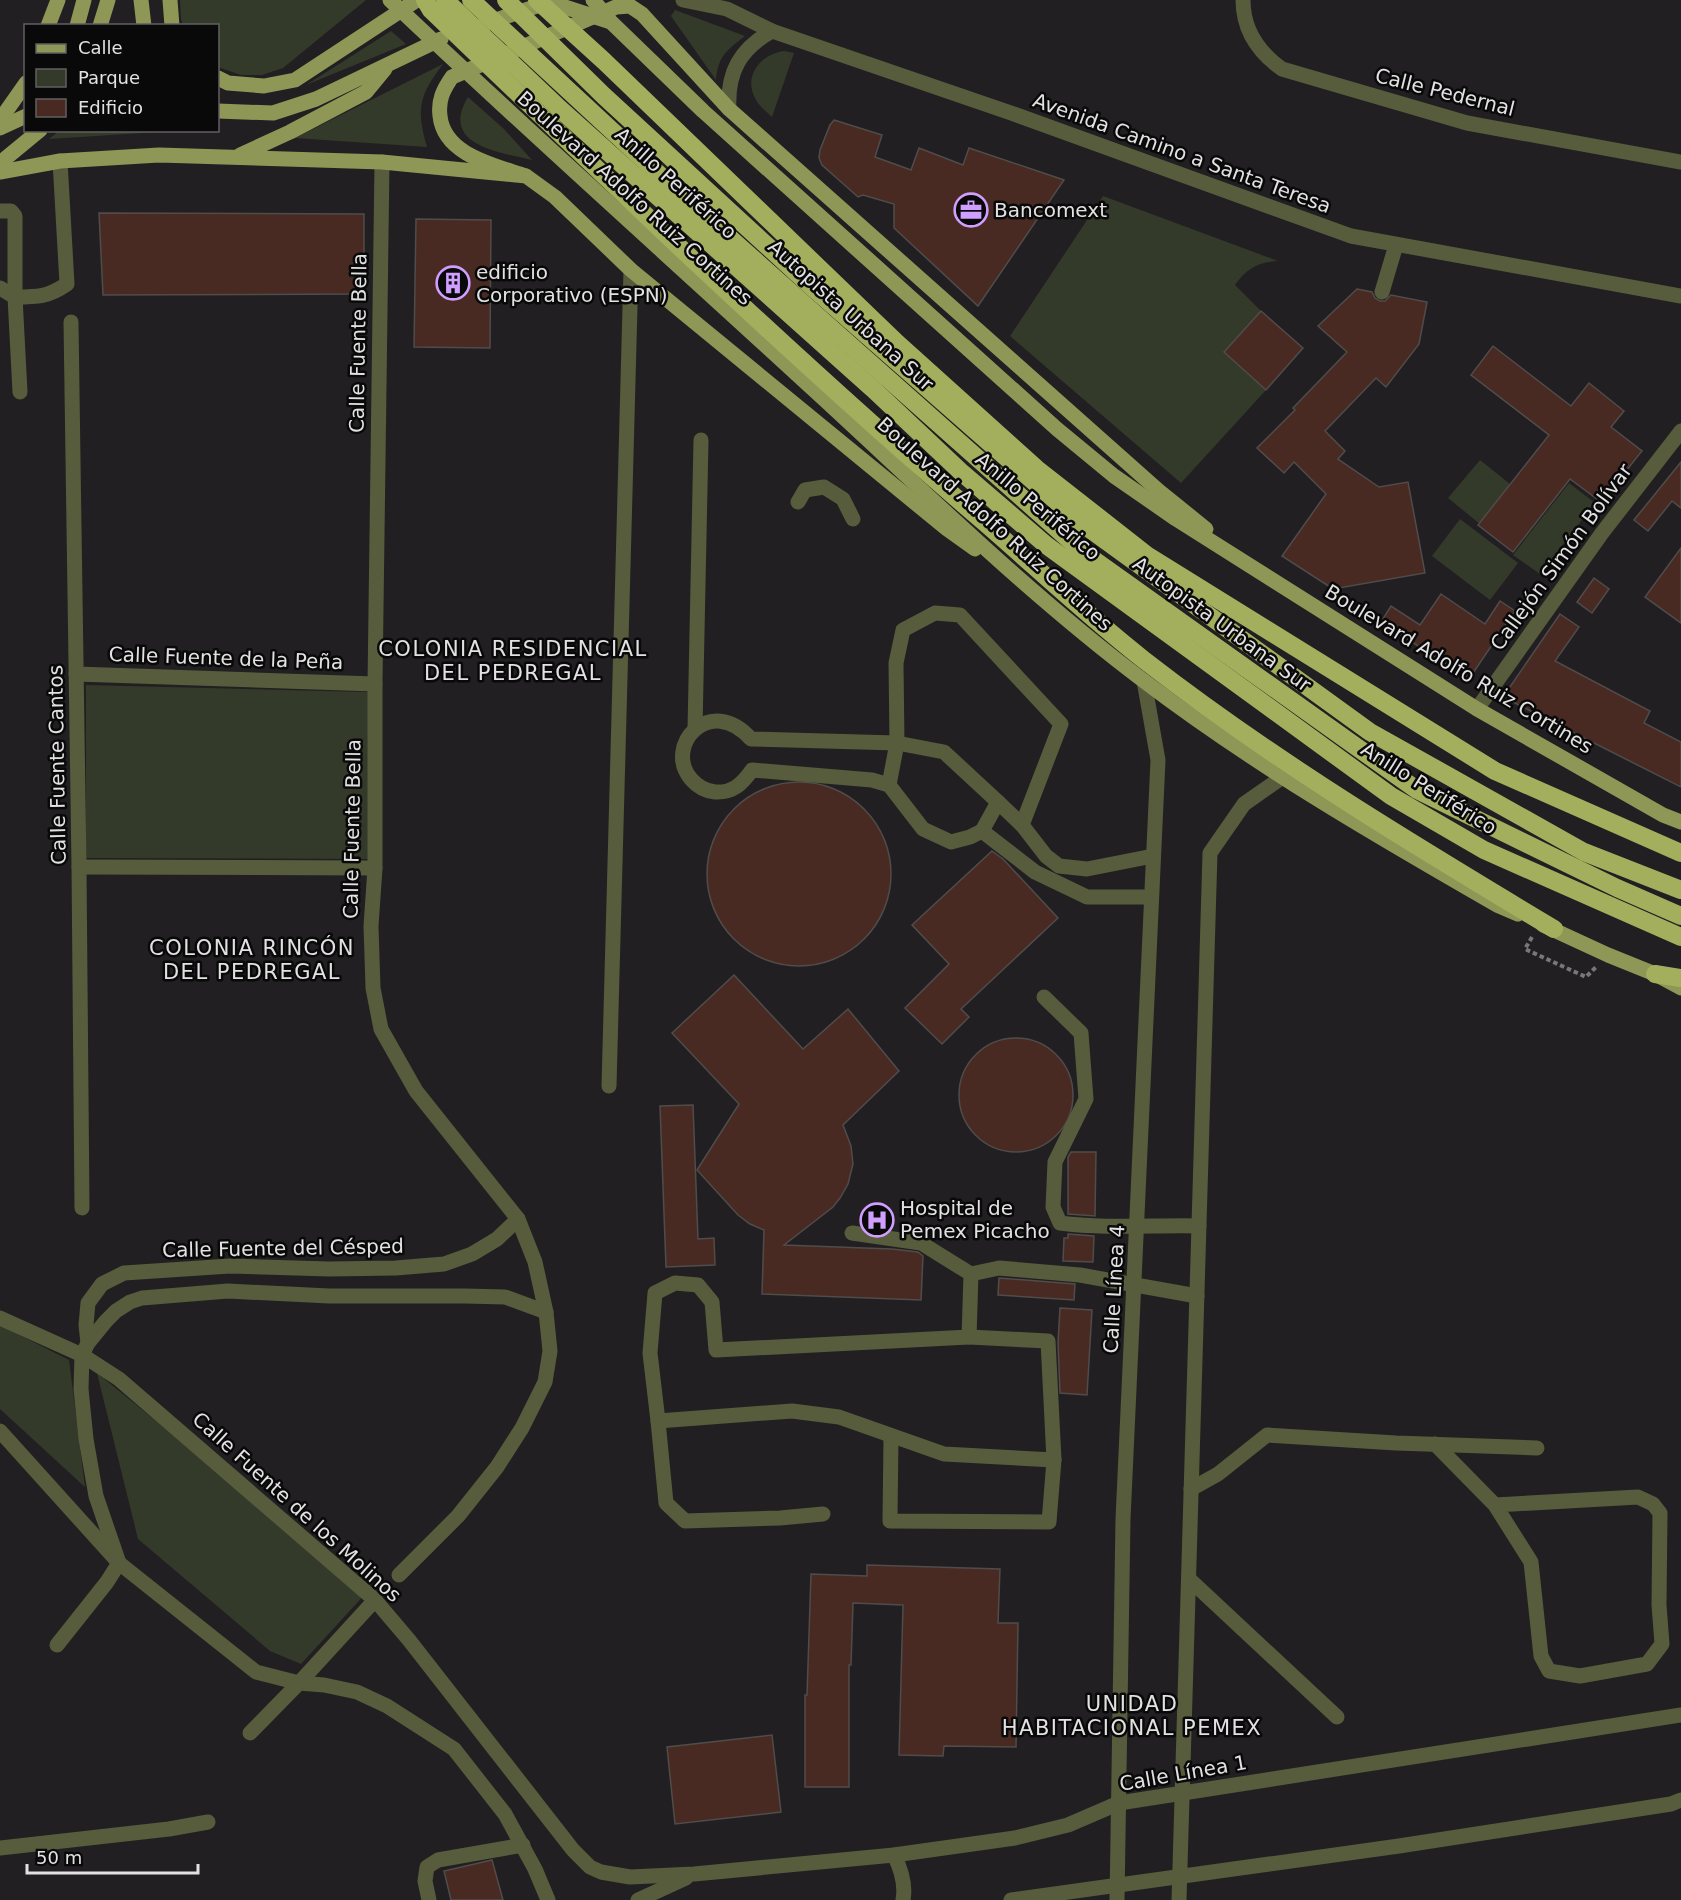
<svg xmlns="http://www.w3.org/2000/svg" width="1681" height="1900" font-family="'DejaVu Sans',sans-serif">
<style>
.green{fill:#333a2a}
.building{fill:#482a22;stroke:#504c4b;stroke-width:1.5}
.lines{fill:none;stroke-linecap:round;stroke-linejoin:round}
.path{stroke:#787778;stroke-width:4;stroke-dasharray:4.5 3;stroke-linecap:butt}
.minor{stroke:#575c3c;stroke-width:15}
.major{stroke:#8e9755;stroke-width:15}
.highway{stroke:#a4af5e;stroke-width:18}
.labels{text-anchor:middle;stroke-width:5;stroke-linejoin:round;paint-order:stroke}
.street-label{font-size:20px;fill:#e3e2e3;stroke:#0a090a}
.poi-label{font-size:20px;fill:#e3e2e3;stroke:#0a090a;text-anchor:start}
.neighbourhood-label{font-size:21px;letter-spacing:1.5px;fill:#e3e2e3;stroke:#0a090a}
</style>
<rect width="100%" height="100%" fill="#211f21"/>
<g class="green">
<path d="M180,0H366L283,68L262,75H241L218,67V26L183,25L181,19Z"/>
<path d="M675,10L745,36C727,50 718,56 716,80L671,16Z"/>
<path d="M391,31L406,44L306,85Z"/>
<path d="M784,51L794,53L772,117C767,112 759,106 756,100C742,76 761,54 784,51Z"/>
<path d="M443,64C419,96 416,108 427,147L295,138Z"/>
<path d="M468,97L504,129L532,160C499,152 439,145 468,97Z"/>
<path d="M59,131V130L174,131L49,139Z"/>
<path d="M1103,196L1278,261C1258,262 1246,269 1235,285L1261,311L1224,352L1266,390L1181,483L1010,336Z"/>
<path d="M1480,460L1510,484L1480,524L1448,498Z"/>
<path d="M1569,483L1595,503L1540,574L1513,555Z"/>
<path d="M1460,519L1518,563L1490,600L1432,556Z"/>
<path d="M86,685L368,692V859L86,858Z"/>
<path d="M0,1325L69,1360L85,1487L0,1409Z"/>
<path d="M97,1373L367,1592L301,1664L270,1651L138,1539Z"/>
</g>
<g class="building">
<path d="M834,120L882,135L875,157L911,170L919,148L963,165L969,148L1064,180L978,306L894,228V204L863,195L858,197L822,165L819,158L820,150L830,125Z"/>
<path d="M99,213L364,214V294L103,295Z"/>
<path d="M416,219L491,220L490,348L414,347Z"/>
<path d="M1357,289L1372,292L1375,298L1380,301H1385L1391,295L1427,302L1419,344L1386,387L1376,378L1325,431L1345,451L1338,459L1379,487L1408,482L1425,573L1333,589L1282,556L1326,494L1294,462L1284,473L1257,448L1295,410L1293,408L1347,352L1318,326Z"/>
<path d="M1261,311L1303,348L1266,390L1224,352Z"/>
<path d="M1493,346L1571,406L1589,383L1624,411L1611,427L1642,451L1601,502L1570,479L1513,552L1478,525L1549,435L1471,375Z"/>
<path d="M1681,462V508L1672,501L1648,531L1634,520Z"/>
<path d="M1681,548V623L1645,597Z"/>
<path d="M1594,578L1609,589L1592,613L1577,602Z"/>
<path d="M1441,594L1485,624L1500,601L1515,611L1469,679L1381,622L1391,606L1420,625Z"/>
<path d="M1560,614L1579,627L1555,661L1650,711L1644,723L1681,742V787L1503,697Z"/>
<circle cx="799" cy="874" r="92"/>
<path d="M992,851L1003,859L1058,918L961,1009L969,1017L942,1044L905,1008L949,964L912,925Z"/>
<path d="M734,975L803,1049L848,1009L899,1071L843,1125L851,1146L853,1164L848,1184L840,1198L833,1207L784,1245L892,1249L918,1252L923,1256L921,1300L762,1294L764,1230L750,1224L738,1215L697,1170L739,1104L672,1033Z"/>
<circle cx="1016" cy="1095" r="57"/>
<path d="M693,1105L698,1239L714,1238L715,1265L666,1267L660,1106Z"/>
<path d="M1071,1152H1096L1095,1216L1068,1214V1157Z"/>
<path d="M1068,1234L1094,1236L1093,1262L1063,1261L1064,1238H1068Z"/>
<path d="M999,1278L1075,1284L1074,1300L998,1295Z"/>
<path d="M1060,1308L1092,1310L1087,1395L1060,1393L1058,1343Z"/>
<path d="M867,1565L1000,1569L998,1623H1018L1016,1747L944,1746L943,1756L899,1755L903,1605L853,1603L851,1665H849V1787H805V1695H807L811,1574L867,1576Z"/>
<path d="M772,1735L781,1812L675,1824L667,1747Z"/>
<path d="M492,1860L503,1900H451L444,1871Z"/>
</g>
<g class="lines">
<path class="path" d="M1532,937L1525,949L1586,977L1596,967"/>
<g class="minor">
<path d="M683,0L727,9L772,31L1011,113L1351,236L1681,296"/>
<path d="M1243,0C1243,30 1258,52 1282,69L1467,123L1681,162"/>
<path d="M729,109C727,72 740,49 772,31"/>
<path d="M382,162L375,684V868L371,926L373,988L381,1029L416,1091L518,1219L535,1262L546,1312L550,1351L545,1382L522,1428L497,1467L458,1516L399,1575"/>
<path d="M0,211H11L15,216V297L0,288"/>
<path d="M1382,292L1396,245"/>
<path d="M71,322L79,867L82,1208"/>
<path d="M20,392L15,297C38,297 48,297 67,284L60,161"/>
<path d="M798,502L805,490L824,487L843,499L853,519"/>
<path d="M76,674L375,684"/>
<path d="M1477,709L1602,533L1681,431"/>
<path d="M695,729L701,440"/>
<path d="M889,785L897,743L896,663L903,630L935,613L960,615L1061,724L1022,825"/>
<path d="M982,831L970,837L951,842L923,829L889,785L872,780L752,770C742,784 733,793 715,792C705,791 697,786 691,779C663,746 710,693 751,739L897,743L944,752L998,802"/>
<path d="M79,867L375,868"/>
<path d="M1151,897H1087L1035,872L982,831L998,802L1022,825L1046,856L1059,866L1087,869L1153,856"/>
<path d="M1044,997L1081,1033L1086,1099L1055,1162L1053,1207L1060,1223C1106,1229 1153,1225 1199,1226"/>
<path d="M609,1086L631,270"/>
<path d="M852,1233L921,1243L971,1274"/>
<path d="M0,1318L82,1355L119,1379L375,1600L409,1640L573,1850L590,1867L601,1872L630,1877L694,1874L894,1855L1015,1838L1068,1825L1119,1803L1681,1715"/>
<path d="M88,1343L86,1325L88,1303L102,1284L124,1273L230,1266L329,1269L396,1268L444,1264L472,1254L497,1239L518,1219"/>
<path d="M658,1421L650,1353L655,1293L675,1283L698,1285L712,1302L716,1350L969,1337L971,1274L999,1268L1080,1275L1197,1296"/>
<path d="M0,1431L119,1563L256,1672L299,1683L324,1685L357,1692L387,1706L454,1749L505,1814L535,1869L548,1900"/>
<path d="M891,1436L890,1521L1049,1522L1054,1460"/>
<path d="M1435,1444L1495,1505L1531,1562L1541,1656L1549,1671L1580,1676L1647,1664L1662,1644L1659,1605L1660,1513L1653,1504L1638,1497L1495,1505"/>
<path d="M1191,1489L1218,1474L1267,1435L1396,1443L1537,1448"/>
<path d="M823,1514L780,1518L685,1521L666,1503L658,1421L792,1411L839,1417L944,1454L1054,1460L1048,1341L969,1337"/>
<path d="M1189,1579L1337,1717"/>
<path d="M57,1645L107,1582L119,1563L96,1496L86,1439L81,1389L82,1355L88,1343L106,1321L116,1311L130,1302L142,1298L228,1291L329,1296H465L505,1297L546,1312"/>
<path d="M250,1733L299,1683L375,1600"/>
<path d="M0,1848L169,1829L208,1822"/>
<path d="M894,1855C901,1869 906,1884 903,1900"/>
<path d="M429,1900L425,1881L427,1867L438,1860L523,1845"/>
<path d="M638,1900L686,1878"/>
<path d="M1011,1900L1399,1846L1671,1804L1681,1800"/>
<path d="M1117,1900L1123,1519L1158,760L1144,681"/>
<path d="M1179,1900L1210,853L1244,804L1281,778"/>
</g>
<g class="major">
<path d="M141,0L144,26"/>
<path d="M170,0L172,26"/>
<path d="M390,0C529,132 673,260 814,390C922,489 1027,593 1144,681C1256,766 1375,835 1497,905L1518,914"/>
<path d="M556,0L565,7L611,22L703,111L1057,429L1114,476L1176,519L1477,709L1663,815L1681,822"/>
<path d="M593,0L609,19"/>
<path d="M484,24L549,2"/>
<path d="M48,26L58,0"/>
<path d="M77,26L84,0"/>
<path d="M100,26L108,0"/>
<path d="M218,78L228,83L264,86L295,80L417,0"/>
<path d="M218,111L273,113L316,99L441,39"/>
<path d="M0,120L26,83"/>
<path d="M0,128L26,116"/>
<path d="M240,155L290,132L366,92L385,69"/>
<path d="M0,163L40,130"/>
<path d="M0,172L60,161L159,155L382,162L526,176L555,197L631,270L947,529L975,549"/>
<path d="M526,176C494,165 444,155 440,116C438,100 443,90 452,77L616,7L630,6L642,14L729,109L1159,491L1206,529"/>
<path d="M1543,925L1608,955L1655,974L1681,988"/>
</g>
<g class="highway">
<path d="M425,0L431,10C612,184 793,358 984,522C1037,568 1089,617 1144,660C1274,761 1414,845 1554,929"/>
<path d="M445,0L560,109L873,389L960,471L1046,545L1391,796L1484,850L1681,937"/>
<path d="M471,0L678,192L1083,552L1417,790L1617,888L1681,916"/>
<path d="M506,0L604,96L813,288L1080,522L1370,732L1584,852L1681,890"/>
<path d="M537,0L604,61L897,343L1037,469L1148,556L1495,771L1681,853"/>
<path d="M1655,974L1681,978"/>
</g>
</g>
<defs>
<g id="office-ring" transform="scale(1.725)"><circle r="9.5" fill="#0a090a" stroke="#cf9eff" stroke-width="1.5"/><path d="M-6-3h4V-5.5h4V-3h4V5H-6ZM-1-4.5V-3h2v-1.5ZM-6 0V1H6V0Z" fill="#cf9eff"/></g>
<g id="building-ring" transform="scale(1.725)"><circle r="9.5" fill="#0a090a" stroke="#cf9eff" stroke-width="1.5"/><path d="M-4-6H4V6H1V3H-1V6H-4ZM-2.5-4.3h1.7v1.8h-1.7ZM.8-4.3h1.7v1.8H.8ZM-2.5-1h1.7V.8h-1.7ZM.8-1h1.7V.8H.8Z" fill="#cf9eff"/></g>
<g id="hospital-ring" transform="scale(1.725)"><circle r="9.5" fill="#0a090a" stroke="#cf9eff" stroke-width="1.5"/><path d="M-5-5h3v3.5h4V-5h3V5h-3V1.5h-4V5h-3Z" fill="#cf9eff"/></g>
</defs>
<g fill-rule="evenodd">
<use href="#office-ring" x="971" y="210"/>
<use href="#building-ring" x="453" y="283"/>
<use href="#hospital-ring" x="877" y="1220"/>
</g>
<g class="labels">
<g class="street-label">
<text transform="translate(1445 92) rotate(14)" y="7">Calle Pedernal</text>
<text transform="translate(1182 153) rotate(20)" y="7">Avenida Camino a Santa Teresa</text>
<text transform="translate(676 183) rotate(42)" y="7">Anillo Periférico</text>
<text transform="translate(635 198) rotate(42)" y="7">Boulevard Adolfo Ruiz Cortines</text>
<text transform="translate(851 315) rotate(42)" y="7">Autopista Urbana Sur</text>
<text transform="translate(358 343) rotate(-89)" y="7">Calle Fuente Bella</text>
<text transform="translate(1038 506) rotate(40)" y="7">Anillo Periférico</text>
<text transform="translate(995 524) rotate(42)" y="7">Boulevard Adolfo Ruiz Cortines</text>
<text transform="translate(1561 557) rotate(-54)" y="7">Callejón Simón Bolívar</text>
<text transform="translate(1222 624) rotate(36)" y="7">Autopista Urbana Sur</text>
<text transform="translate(226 658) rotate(2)" y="7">Calle Fuente de la Peña</text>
<text transform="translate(1459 669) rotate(31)" y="7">Boulevard Adolfo Ruiz Cortines</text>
<text transform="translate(57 765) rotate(-91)" y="7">Calle Fuente Cantos</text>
<text transform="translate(1429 788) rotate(32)" y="7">Anillo Periférico</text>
<text transform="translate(352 829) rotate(-89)" y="7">Calle Fuente Bella</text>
<text transform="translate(283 1248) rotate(-1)" y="7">Calle Fuente del Césped</text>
<text transform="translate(1114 1289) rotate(-87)" y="7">Calle Línea 4</text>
<text transform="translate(297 1507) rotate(42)" y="7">Calle Fuente de los Molinos</text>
<text transform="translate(1183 1773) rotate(-10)" y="7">Calle Línea 1</text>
</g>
<g class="poi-label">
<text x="994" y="217">Bancomext</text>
<text x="476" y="279">edificio<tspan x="476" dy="23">Corporativo (ESPN)</tspan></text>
<text x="900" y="1215">Hospital de<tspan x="900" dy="23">Pemex Picacho</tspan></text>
</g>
<g class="neighbourhood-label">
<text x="513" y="656">COLONIA RESIDENCIAL<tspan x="513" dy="24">DEL PEDREGAL</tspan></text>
<text x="252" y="955">COLONIA RINCÓN<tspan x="252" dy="24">DEL PEDREGAL</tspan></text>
<text x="1132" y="1711">UNIDAD<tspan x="1132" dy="24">HABITACIONAL PEMEX</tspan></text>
</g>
</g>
<rect x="24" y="24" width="195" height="108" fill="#0a090a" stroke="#616061" stroke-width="1.5"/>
<rect x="36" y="44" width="30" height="9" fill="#8e9755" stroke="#616061" stroke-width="1.5"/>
<text x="78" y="54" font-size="18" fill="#e3e2e3">Calle</text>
<rect x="36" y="69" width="30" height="18" fill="#333a2a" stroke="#616061" stroke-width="1.5"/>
<text x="78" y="84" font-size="18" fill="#e3e2e3">Parque</text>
<rect x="36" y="99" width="30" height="18" fill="#482a22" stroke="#616061" stroke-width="1.5"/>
<text x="78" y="114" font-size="18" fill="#e3e2e3">Edificio</text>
<path d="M27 1864v9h171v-9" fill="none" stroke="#e3e2e3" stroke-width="3"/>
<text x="36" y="1864" font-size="18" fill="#e3e2e3" stroke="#0a090a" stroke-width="4.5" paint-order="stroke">50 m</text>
</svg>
